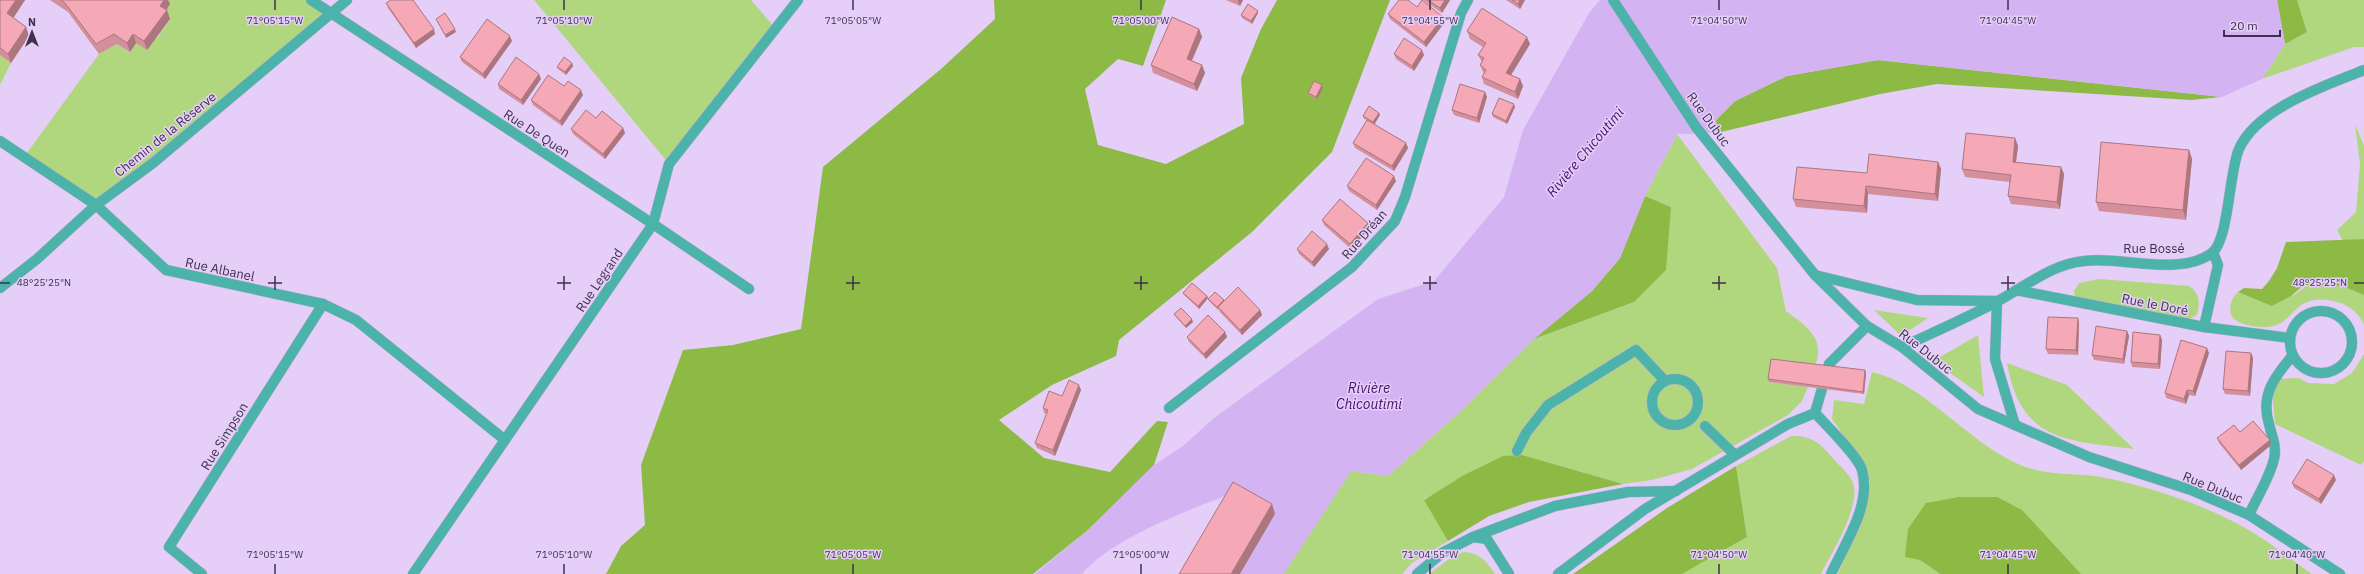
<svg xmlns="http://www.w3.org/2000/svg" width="2364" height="574" font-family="'IBM Plex Sans',sans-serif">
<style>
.green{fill:#b1d77e}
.forest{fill:#8dba45}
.water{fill:#d3b3f1}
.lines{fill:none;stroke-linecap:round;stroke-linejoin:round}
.service-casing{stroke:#c0acd3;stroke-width:11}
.minor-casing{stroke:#c0acd3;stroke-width:11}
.tertiary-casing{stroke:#c0acd3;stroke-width:11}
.service{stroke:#4bb3aa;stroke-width:10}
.minor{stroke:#4bb3aa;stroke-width:10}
.tertiary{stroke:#4bb3aa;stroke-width:10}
.wall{fill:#d3909c}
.shaded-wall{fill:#ac767f}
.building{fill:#f5a8b5;stroke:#ac767f}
.ticks{fill:none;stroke:#3f314d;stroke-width:1.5}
.labels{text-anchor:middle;stroke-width:3;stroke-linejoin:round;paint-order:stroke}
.street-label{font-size:13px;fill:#3f314d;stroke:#e5cff9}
.water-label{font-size:14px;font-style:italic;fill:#480f6c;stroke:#e5cff9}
.ticks-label{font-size:10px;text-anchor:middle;fill:#3f314d;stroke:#e5cff9;stroke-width:3;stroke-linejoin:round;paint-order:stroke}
</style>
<rect width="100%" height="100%" fill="#e5cff9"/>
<g class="green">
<path d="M163,0H311L329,14L96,205L24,157L99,54L117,44L130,52L136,43L157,38L170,20L163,15Z"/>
<path d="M534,0H751L776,29L669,164Z"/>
<path d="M2297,0H2364V47H2354L2262,79L2285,44L2307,32Z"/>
<path d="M0,55L11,63L0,85Z"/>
<path d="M2355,124L2364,146V239L2343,241L2337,230L2356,212L2360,164Z"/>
<path d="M1677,134L1777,268L1786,311C1806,326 1826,338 1815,366L1769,382L1808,387L1802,401L1788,415L1692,469L1652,480L1623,484L1522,455L1424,499L1448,541L1412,563L1402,574H1283L1351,471L1388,476L1464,408L1534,339L1634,302L1671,207L1645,196Z"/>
<path d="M2100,279L2189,286C2200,293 2200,302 2197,315L2188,320L2075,300L2074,291L2079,283Z"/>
<path d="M2317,284L2342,286L2364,295V325C2359,313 2349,305 2337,302C2292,290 2297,325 2267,327C2260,328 2243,325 2237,321C2226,316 2230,298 2238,292C2250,296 2279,301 2291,296C2304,291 2299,286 2317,284Z"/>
<path d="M1874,310L1928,318L1901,336Z"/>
<path d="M1978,335L1984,397L1933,361Z"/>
<path d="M2364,354V461L2361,465L2275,424L2272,389L2276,379L2299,378L2308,383L2334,384L2352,373Z"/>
<path d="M2007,363L2067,385L2134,449C2066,440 2021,442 2007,363Z"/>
<path d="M1872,372C1924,384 1965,439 2014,462C2038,474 2059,473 2084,475C2100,476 2117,480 2132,484C2171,494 2212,509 2247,529C2270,542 2290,559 2312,574H2081L2067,560H1920L1940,574H1838L1867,502L1870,484L1868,471L1832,419L1834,400L1864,404Z"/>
<path d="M1791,436C1811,435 1820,443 1832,457C1838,465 1850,474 1853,483C1861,507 1832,552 1821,574H1682L1747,537L1736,466Z"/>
<path d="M1464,552C1480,553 1486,561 1495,574H1429L1453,556Z"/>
</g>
<g class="forest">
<path d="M994,0H1166L1143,66L1118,59L1085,89L1098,145L1166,164L1244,124L1241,78L1261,29L1277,0H1390L1332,152L1252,232L1119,340L1116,356L1052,385L999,420L1044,458L1110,472L1157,421L1168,422L1154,465L1088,530L1033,574H606L621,546L645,525L641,465L683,350L733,345L801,329L823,167L941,69L995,19Z"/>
<path d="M2277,0H2297L2307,32L2285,44Z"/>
<path d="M1878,60L2222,97L2191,100L1937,84L1880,94L1717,133L1716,120L1735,101L1787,76Z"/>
<path d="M1645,196L1671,207L1666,270L1634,302L1534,339L1592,291L1620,258Z"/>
<path d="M2364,239V295L2342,286L2304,285L2291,296L2272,306L2238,292L2244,288L2262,289L2269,281L2277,268L2286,242Z"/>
<path d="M1522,455L1623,484L1529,502L1489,516L1448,541L1424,500L1464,475L1503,456Z"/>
<path d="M1736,466L1747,537L1682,574H1573L1667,508Z"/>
<path d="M1959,497H1997L2022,510L2081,574H1940L1920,560L1905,557L1908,529L1926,503Z"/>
</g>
<path class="water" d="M1600,0H2277L2285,44L2262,79L2222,97L1878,60L1787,76L1735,101L1716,120L1717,133L1677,134L1645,196L1620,258L1592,291L1534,339L1464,408L1388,476L1351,471L1284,574H1240L1275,514L1237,491C1191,510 1114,536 1082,574H1035L1088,530L1154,465L1183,446L1214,418L1378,299L1434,281L1504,197L1523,130L1589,13Z"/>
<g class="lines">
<g class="service-casing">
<g id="service">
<circle cx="1675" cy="402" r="23"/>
<path d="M1815,413C1826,425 1858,456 1862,470C1872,505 1845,543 1831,574"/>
<path d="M1705,426L1735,455"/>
<path d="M1517,451L1526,433L1548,405L1636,350L1665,381"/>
<path d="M1473,537L1555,506L1628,492L1676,491"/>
<path d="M1417,574L1442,553L1473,537L1487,539L1509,574"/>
<path d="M1558,574L1645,509L1788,424L1815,413L1829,364L1867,326"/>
</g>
</g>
<g class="minor-casing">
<g id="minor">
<path d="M311,0L653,224L749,289"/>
<path d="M0,141L96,205L166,270L323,304L356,320L505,440"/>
<path d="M2016,290L2204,327L2290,338"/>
<circle cx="2321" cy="342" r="31"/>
<path d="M2204,327L2218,265L2213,252"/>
<path d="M1902,347C1934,332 1967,318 1998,301C2026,286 2052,264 2084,261C2122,256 2180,277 2212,253C2229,240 2229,171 2239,149C2257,108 2325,86 2364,70"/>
<path d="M1169,408L1352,267L1395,221L1405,197L1461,13L1468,0"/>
<path d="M2249,515C2256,499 2270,477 2274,459C2277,446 2272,437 2269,424C2260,395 2275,376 2293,355"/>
<path d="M202,574L169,547L323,304"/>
<path d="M413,574L653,224L669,164L798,0"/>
</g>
</g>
<g class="tertiary-casing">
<g id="tertiary">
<path d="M1613,0L1696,127L1815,275L1867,326L1902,347L1978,409L2089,457L2191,490L2249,515L2340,574"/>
<path d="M1815,275L1917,300L1997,301L1995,359L2015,425"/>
<path d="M0,288L37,259L96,205L153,163L347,0"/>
</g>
</g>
<use href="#service" class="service"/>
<use href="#minor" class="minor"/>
<use href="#tertiary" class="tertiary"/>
</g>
<g class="wall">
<path d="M0,0H25L13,18L26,27L29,36L11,63L0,55Z"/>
<path d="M50,0H168L170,4L166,10L170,19L147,50L136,43L130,52L117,44L99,54L68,12Z"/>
<path d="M1226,0H1243L1240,6Z"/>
<path d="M1423,0H1450L1442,13Z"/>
<path d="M1506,0H1525L1520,9Z"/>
<path d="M386,3L435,34L416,48L388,8Z"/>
<path d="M1258,13L1252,24L1242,18L1241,15Z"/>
<path d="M1388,14L1443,17L1445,22L1426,47L1390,19Z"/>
<path d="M1199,29L1202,37L1192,61L1202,65L1205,73L1197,91L1153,73L1151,65Z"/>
<path d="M1467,31L1530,44L1511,75L1520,79L1523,86L1518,99L1484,84L1482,77L1484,73L1483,72L1480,65L1482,62L1478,55L1483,47L1470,39Z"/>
<path d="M512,41L485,79L462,62L460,57Z"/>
<path d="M1394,54L1424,55L1414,71L1396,59Z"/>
<path d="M572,63L573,66L566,75L558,69L557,67Z"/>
<path d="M541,79L523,105L499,89L498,84Z"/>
<path d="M1323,88L1317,99L1309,95L1308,93Z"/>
<path d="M1485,92L1487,97L1479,123L1454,115L1452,110Z"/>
<path d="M583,95L562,126L533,105L531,100Z"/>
<path d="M1515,107L1507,124L1493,117L1492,114Z"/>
<path d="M1380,115L1374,124L1406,143L1408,148L1394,171L1355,148L1353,143L1367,120L1364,119L1363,116Z"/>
<path d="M596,118L623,128L625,133L605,159L573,134L571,129Z"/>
<path d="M2015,138L2018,146L2016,162L2061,167L2064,174L2060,209L2011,204L2008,196L2010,182L1965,177L1962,169Z"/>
<path d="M2189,150L2192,159L2186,220L2099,211L2096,202Z"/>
<path d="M1938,162L1941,169L1938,201L1868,194L1867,213L1796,207L1793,199L1867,173Z"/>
<path d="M1396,181L1377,210L1349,191L1347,186Z"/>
<path d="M1322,220L1370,228L1351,249L1324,225Z"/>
<path d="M1297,249H1329L1314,267L1299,254Z"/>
<path d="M1183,293L1207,296L1208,298L1199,309L1184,295Z"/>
<path d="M1208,299L1224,300V301L1260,310L1262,315L1242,335L1220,312L1219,309L1218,310L1209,301Z"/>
<path d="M1174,314L1193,322L1186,328L1175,316Z"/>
<path d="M2078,318L2079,323L2078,355L2048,354L2046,349Z"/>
<path d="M2127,331L2129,336L2124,364L2094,360L2092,355Z"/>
<path d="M1225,332L1227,337L1206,359L1189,342L1187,337Z"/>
<path d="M2160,335L2162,340L2160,369L2132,367L2131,362Z"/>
<path d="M2209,353L2195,396L2189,395L2186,404L2166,398L2165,393Z"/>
<path d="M2251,353L2253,358L2250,396L2225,394L2223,389Z"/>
<path d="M1865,370L1866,373L1864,394L1769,382L1768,379Z"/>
<path d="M1081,390L1055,456L1037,448L1035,443L1047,414L1044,413L1043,408L1062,396Z"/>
<path d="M2217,438L2271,445L2241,470L2219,443Z"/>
<path d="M2336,480L2321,504L2294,488L2292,483Z"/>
</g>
<g class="shaded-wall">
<path d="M16,0H25L10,23L7,13Z"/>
<path d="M164,0H168L170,4L163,15L160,6Z"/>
<path d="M1238,0H1243L1240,6L1238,1Z"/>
<path d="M1445,0H1450L1442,13L1440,8Z"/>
<path d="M1520,0H1525L1520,9L1518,4Z"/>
<path d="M167,10L170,19L147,50L144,41Z"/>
<path d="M1258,11V13L1252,24L1251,21Z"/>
<path d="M1443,17L1445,22L1426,47L1424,42Z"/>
<path d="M26,27L29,36L11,63L8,54Z"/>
<path d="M434,29L435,34L416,48L414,43Z"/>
<path d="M455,29L456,32L446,38L445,35Z"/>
<path d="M1199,29L1202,37L1189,66L1187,59Z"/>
<path d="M133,34L136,43L130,52L127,43Z"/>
<path d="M510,36L512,41L485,79L483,74Z"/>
<path d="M1527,37L1530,44L1508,80L1506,73Z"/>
<path d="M1422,50L1424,55L1414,71L1412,66Z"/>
<path d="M572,63L573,66L566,75L565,72Z"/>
<path d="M1202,65L1205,73L1197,91L1194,84Z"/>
<path d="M539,74L541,79L523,105L521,100Z"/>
<path d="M1520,79L1523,86L1518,99L1515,92Z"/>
<path d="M1322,85L1323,88L1317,99L1316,97Z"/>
<path d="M581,90L583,95L562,126L560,121Z"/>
<path d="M1485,92L1487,97L1479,123L1477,118Z"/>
<path d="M1514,104L1515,107L1507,124L1506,121Z"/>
<path d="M1379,113L1380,115L1374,125L1373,122Z"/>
<path d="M623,128L625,133L605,159L603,154Z"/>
<path d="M2015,138L2018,146L2015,169L2013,162Z"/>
<path d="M1406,143L1408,148L1394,171L1392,166Z"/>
<path d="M2189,150L2192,159L2186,220L2183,210Z"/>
<path d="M1938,162L1941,169L1938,201L1935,194Z"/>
<path d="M2061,167L2064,174L2060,209L2057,202Z"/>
<path d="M1394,176L1396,181L1377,210L1376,205Z"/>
<path d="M1866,186L1868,194L1867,213L1864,206Z"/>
<path d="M1368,223L1370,228L1351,249L1350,244Z"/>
<path d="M1327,244L1329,249L1314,267L1312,262Z"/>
<path d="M1207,296L1208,298L1199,309L1198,306Z"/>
<path d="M1260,310L1262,315L1242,335L1240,330Z"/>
<path d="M2078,318L2079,323L2078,355L2076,350Z"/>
<path d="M1192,319L1193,322L1186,328L1185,326Z"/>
<path d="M2127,331L2129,336L2124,364L2123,359Z"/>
<path d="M1225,332L1227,337L1206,359L1204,354Z"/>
<path d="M2160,335L2162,340L2160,369L2158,364Z"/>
<path d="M2207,348L2209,353L2195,396L2193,391Z"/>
<path d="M2251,353L2253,358L2250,396L2248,391Z"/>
<path d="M1865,370L1866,373L1864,394L1863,392Z"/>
<path d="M1079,385L1081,390L1055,456L1053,450Z"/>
<path d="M2187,390L2189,395L2186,404L2184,399Z"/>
<path d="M2270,440L2271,445L2241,470L2239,465Z"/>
<path d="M2334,475L2336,480L2321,504L2319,499Z"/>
<path d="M1272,504L1275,514L1240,574H1231Z"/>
</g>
<g class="building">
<path d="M0,0H16L7,13L26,27L8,54L0,48Z"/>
<path d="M61,0H164L160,6L167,10L144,41L133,34L127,43L114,34L96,44L65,3Z"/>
<path d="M391,0H413L434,29L414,43L386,3Z"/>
<path d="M1399,0H1408L1417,7L1422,0L1443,17L1424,42L1388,14Z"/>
<path d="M1428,0H1445L1440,8Z"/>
<path d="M1512,0H1520L1518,4Z"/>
<path d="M1248,4L1258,11L1251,21L1241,15Z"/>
<path d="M1482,8L1527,37L1506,73L1520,79L1515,92L1482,77L1486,70L1480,65L1484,58L1478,55L1486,43L1467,31Z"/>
<path d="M445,13L455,29L445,35L436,19Z"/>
<path d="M1172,17L1199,29L1187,59L1202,65L1194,84L1151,65Z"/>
<path d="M487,19L510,36L483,74L460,57Z"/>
<path d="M1404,38L1422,50L1412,66L1394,54Z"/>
<path d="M516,57L539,74L521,100L498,84Z"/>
<path d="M564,57L572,63L565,72L557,67Z"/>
<path d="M548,75L564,86L568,81L581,90L560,121L531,100Z"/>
<path d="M1314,81L1322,85L1316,97L1308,93Z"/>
<path d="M1460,84L1485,92L1477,118L1452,110Z"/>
<path d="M1499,98L1514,104L1506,121L1492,114Z"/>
<path d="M1369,106L1379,113L1373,122L1363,116Z"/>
<path d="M586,110L596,118L602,111L623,128L603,154L571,129Z"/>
<path d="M1367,120L1406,143L1392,166L1353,143Z"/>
<path d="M1966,133L2015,138L2013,162L2061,167L2057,202L2008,196L2011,175L1962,169Z"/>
<path d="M2101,142L2189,150L2183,210L2096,202Z"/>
<path d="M1869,154L1938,162L1935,194L1866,186L1864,206L1793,199L1797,167L1867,173Z"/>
<path d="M1366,158L1394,176L1376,205L1347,186Z"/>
<path d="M1340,199L1368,223L1350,244L1322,220Z"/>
<path d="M1312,231L1327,244L1312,262L1297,249Z"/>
<path d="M1192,283L1207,296L1198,306L1183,293Z"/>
<path d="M1238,287L1260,310L1240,330L1218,307Z"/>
<path d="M1215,292L1224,300L1217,307L1208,299Z"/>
<path d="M1181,308L1192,319L1185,326L1174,314Z"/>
<path d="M1208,315L1225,332L1204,354L1187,337Z"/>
<path d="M2048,317L2078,318L2076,350L2046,349Z"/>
<path d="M2096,326L2127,331L2123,359L2092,355Z"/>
<path d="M2133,332L2160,335L2158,364L2131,362Z"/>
<path d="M2181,340L2207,348L2193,391L2187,390L2184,399L2165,393Z"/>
<path d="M2226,351L2251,353L2248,391L2223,389Z"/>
<path d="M1771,359L1865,370L1863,392L1768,379Z"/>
<path d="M1069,380L1079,385L1053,450L1035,443L1048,410L1043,408L1049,391L1062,396Z"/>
<path d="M2253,421L2270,440L2239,465L2217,438L2234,425L2240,432Z"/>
<path d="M2307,459L2334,475L2319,499L2292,483Z"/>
<path d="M1233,482L1272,504L1231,574H1179Z"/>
</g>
<path class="ticks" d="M275,0V10M564,0V10M853,0V10M1141,0V10M1430,0V10M1719,0V10M2008,0V10M275,276V290M564,276V290M853,276V290M1141,276V290M1430,276V290M1719,276V290M2008,276V290M0,283H10M268,283H282M557,283H571M846,283H860M1134,283H1148M1423,283H1437M1712,283H1726M2001,283H2015M2354,283H2364M275,564V574M564,564V574M853,564V574M1141,564V574M1430,564V574M1719,564V574M2008,564V574M2297,564V574"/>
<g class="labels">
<g class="street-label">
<text transform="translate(1709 119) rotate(54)" y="5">Rue Dubuc</text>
<text transform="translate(537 133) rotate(33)" y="5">Rue De Quen</text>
<text transform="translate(165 134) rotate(-39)" y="5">Chemin de la Réserve</text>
<text transform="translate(1364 234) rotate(-49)" y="5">Rue Dréan</text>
<text x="2154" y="253">Rue Bossé</text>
<text transform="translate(220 269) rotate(12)" y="5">Rue Albanel</text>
<text transform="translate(599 280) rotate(-56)" y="5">Rue Legrand</text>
<text transform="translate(2155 304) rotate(11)" y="5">Rue le Doré</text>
<text transform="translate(1926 351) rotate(38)" y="5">Rue Dubuc</text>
<text transform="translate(224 436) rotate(-58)" y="5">Rue Simpson</text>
<text transform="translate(2213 487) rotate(22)" y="5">Rue Dubuc</text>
</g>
<g class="water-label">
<text transform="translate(1585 152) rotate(-50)" y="5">Rivière Chicoutimi</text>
<text x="1369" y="393">Rivière<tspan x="1369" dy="16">Chicoutimi</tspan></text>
</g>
</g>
<g class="ticks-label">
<text x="275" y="24">71°05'15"W</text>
<text x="564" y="24">71°05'10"W</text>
<text x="853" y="24">71°05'05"W</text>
<text x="1141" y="24">71°05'00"W</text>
<text x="1430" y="24">71°04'55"W</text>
<text x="1719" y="24">71°04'50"W</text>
<text x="2008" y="24">71°04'45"W</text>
<text x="44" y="286">48°25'25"N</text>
<text x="2320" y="286">48°25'25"N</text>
<text x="275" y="558">71°05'15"W</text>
<text x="564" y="558">71°05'10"W</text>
<text x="853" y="558">71°05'05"W</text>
<text x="1141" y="558">71°05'00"W</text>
<text x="1430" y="558">71°04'55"W</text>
<text x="1719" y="558">71°04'50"W</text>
<text x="2008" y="558">71°04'45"W</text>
<text x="2297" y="558">71°04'40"W</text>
</g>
<g transform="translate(32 32)" stroke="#e5cff9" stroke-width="3" paint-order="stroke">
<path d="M0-3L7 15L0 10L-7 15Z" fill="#3f314d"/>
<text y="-6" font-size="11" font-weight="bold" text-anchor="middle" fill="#3f314d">N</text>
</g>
<path d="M2224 30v6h56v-6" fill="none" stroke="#3f314d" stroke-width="2"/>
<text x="2230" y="30" font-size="12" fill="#3f314d" stroke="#e5cff9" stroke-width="3" paint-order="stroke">20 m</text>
</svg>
